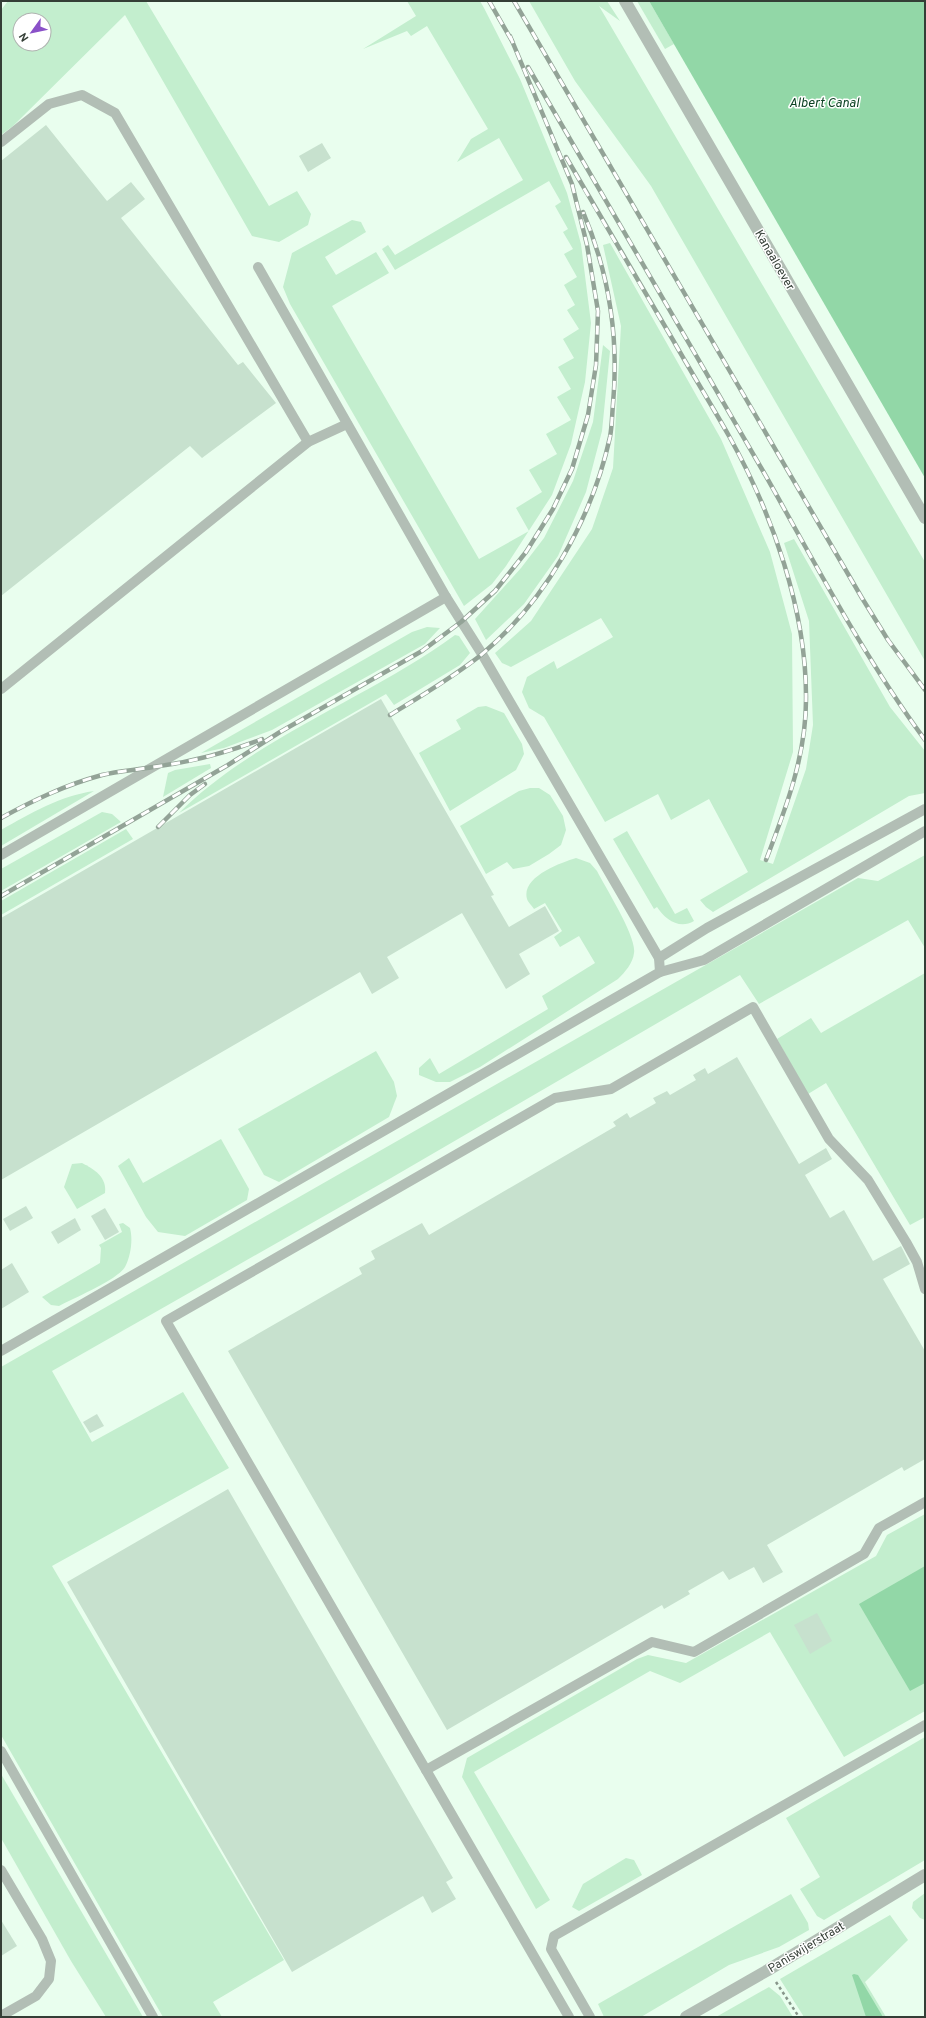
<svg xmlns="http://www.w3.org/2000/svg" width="926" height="2018" font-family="Overpass,sans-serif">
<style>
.green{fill:#c3eece;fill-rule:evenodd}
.water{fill:#92d7a7}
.building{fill:#c7e1ce}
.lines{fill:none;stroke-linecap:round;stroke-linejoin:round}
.path{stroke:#87968a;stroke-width:2.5;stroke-dasharray:3 3;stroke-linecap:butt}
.service{stroke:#b2beb5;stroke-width:10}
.minor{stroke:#b2beb5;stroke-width:12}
.rail-casing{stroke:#93a397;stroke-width:4.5}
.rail{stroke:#fff;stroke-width:3;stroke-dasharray:9;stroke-linecap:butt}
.labels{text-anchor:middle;stroke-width:3;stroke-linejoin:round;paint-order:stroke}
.street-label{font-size:12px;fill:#343e36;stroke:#fff}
.water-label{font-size:13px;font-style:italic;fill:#0c4223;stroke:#fff}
</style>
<rect width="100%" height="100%" fill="#e9feee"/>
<g class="green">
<path d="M8,1H146L269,206L297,191L311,214L308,225L279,242L252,236L125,15L13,126L1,135V10ZM20,20H44V44H20Z"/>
<path d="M407,1H480L484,8L520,79L567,193L581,244L591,323L585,382L571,444L552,495L506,566L492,584L464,606L290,304L283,287L292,253L352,220L361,222L366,232L325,257L336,275L376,252L389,273L332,306L479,559L529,531L516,508L542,492L529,470L557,454L546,434L571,420L557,397L571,389L558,367L574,358L563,339L579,329L567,310L575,305L564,285L577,277L564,254L573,249L563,232L568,229L555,206L561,202L549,181L395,270L382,249L388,245L395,255L523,180L499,138L457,162L471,139L488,129L427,26L411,36L407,31L363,49L416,16Z"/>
<path d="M529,1H607L620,21L599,6L925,562V661L651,186L575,81Z"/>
<path d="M637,1H649L674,44L665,49Z"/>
<path d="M610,243L721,439L770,552L792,634L793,752L760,860L773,864L806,769L813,725L809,621L784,543L794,539L890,707L925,751V793L909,796L713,912L706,907L700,900L748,872L709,799L671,820L658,794L605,822L544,717L529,708L522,692L527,677L554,661L557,669L613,637L601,618L511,667L502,663L495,653L531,621L592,529L613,468L621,326L603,245Z"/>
<path d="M603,345L610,351L602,431L586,492L558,556L524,604L486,640L475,619L521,568L544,538L573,481L593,422Z"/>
<path d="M427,627L440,628L425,644L272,730L224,748L201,753L412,632Z"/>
<path d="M455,635L459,636L470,653L460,665L394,705L386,694L179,813C254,738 369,698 455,635Z"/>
<path d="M486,706L504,713L522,744L524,754L516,770L450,811L419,753L461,729L456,720L478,707Z"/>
<path d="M210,764L211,768L163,797L168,773L175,770Z"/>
<path d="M530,788H539L550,795L563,816L566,830L561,845L549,854L529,866L513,869L507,862L486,874L460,826L519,791Z"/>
<path d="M94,791L1,846V830C31,813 60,796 94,791Z"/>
<path d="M102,812L112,814L121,822L1,891V869Z"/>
<path d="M126,829L133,839L1,915V901Z"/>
<path d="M627,831L675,914L687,908L694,921C679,930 665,919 657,907L654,909L613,839Z"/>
<path d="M925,855V948L908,920L759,1004L740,975L391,1178L52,1371L92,1442L183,1392L229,1468L52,1566L284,1960L213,2002L222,2017H163L1,1735V1367L858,878L878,881Z"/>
<path d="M576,858L590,863L597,871C605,887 637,937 634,953C633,963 625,972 618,979L480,1067L450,1082H436L419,1075V1068L430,1058L439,1074L548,1009L542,996L595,963L579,936L560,947L554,937L562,931L545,903L534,909C532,906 528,902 527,899C521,877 560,863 576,858Z"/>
<path d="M925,973V1217L910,1225L826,1083L808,1094L777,1039L811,1018L821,1033Z"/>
<path d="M376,1051L394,1082L397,1096L389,1117L279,1182L264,1175L238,1129Z"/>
<path d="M221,1139L249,1189L247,1200L185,1236L158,1232L146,1217L118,1166L129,1158L143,1183Z"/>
<path d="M82,1163C94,1169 107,1177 105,1193L77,1209L64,1187L72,1164Z"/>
<path d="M123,1223L130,1228C133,1239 131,1256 125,1267C117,1280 74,1298 59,1306L51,1305L42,1297L100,1263L101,1248L99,1245L122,1232L119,1224Z"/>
<path d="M925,1514V1711L844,1757L770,1632L680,1683L650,1671L474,1772L550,1900L536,1909L462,1777L467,1758L637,1659L648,1655L686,1663L876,1556L887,1535Z"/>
<path d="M925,1737V1860L824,1920L817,1916L800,1889L820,1877L786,1818Z"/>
<path d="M1,1774L143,2017H106L71,1961L1,1838Z"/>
<path d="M626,1858L634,1860L642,1875L579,1911L572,1907L583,1884Z"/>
<path d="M925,1893V1920L920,1918L912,1908L913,1902Z"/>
<path d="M791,1894L808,1923L809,1930L779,1947L729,1965L641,2017H604L598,2004Z"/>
<path d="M890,1915L908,1940L865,1982L886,2017H804L780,1979Z"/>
<path d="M769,1987L780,1996L793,2017H716Z"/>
</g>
<g class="water">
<path d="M649,1H925V478Z"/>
<path d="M925,1566V1683L910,1691L859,1604Z"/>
<path d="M854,1974L858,1975L883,2017H866L852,1975Z"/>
</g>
<g class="building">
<path d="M46,125L107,201L131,182L145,199L121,218L238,365L243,362L276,403L202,458L190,446L1,596V161Z"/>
<path d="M322,143L331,158L308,172L299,156Z"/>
<path d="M381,699L494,895L491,896L509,927L545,906L559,931L519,954L530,974L506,989L462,913L387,957L399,978L372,994L360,972L1,1180V918Z"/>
<path d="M737,1057L799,1164L826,1148L832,1159L805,1175L830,1218L844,1210L873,1261L901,1246L910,1264L883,1279L925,1351V1459L904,1471L902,1467L767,1545L783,1572L763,1583L754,1567L729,1580L723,1571L688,1591L690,1594L664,1609L662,1605L447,1730L228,1351L362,1274L359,1268L375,1259L371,1251L422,1223L429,1235L616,1126L613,1122L627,1113L630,1118L656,1103L653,1098L667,1091L670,1095L696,1080L693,1075L705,1068L708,1074Z"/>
<path d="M26,1206L33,1218L10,1231L3,1219Z"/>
<path d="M105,1208L119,1232L105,1240L91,1216Z"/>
<path d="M75,1218L81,1230L58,1244L51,1232Z"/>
<path d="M12,1263L29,1292L1,1309V1270Z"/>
<path d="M97,1414L104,1426L90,1433L83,1422Z"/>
<path d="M228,1489L453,1878L446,1882L456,1899L432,1913L423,1896L292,1972L67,1582Z"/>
<path d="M817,1613L832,1641L810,1654L794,1625Z"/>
<path d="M1,1920L17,1946L1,1956Z"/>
</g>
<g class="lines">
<path class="path" d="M776,1982L799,2017"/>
<g class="service">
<path d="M1,142L49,104L82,95L115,113L308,442"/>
<path d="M258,267L446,597L482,654L659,958"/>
<path d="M1,689L308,442L347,424"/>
<path d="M1,855L446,597"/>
<path d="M660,972L704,960L925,831"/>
<path d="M1,1351L660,972L659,958L707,928L925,809"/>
<path d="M1,1751L153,2017"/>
<path d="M426,1770L652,1642L694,1652L864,1554L879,1528L925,1502"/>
<path d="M1,1870L42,1939L51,1961L49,1979L36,1996L1,2016"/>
<path d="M569,2017L166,1321L555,1098L611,1089L753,1007L829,1139L868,1180L906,1242L917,1262L925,1289"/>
<path d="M590,2017L551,1949L554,1936L925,1725"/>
</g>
<g class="minor">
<path d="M625,1L925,518"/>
<path d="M686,2017L768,1970L925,1875"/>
</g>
<g class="rail-casing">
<g id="rail">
<path d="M489,1L512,41"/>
<path d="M514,1L862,598L888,640L925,690"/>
<path d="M528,67C606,201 685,336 763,471C814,561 863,656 925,740"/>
<path d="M566,157C601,218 637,279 673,340C691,372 711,404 729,436C772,513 807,611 806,700C806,756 786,808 766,860"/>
<path d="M390,715C421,696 452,678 481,655C545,602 592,519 610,437C612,427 612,415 613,404C619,338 609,273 583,212"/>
<path d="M1,818C34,800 65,785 102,775C118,771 136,770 153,767C191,762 226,753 262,739"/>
<path d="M158,827L190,795L205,784"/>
<path d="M1,896L228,765L280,732L422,651L461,622L495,591L526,552L553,509L572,469L588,415L596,365L598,311L587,245L572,184L510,36"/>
</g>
</g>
<use href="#rail" class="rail"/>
</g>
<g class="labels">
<g class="street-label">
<text transform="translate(775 260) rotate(60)" y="4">Kanaaloever</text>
<text transform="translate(806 1947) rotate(-31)" y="4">Paniswijerstraat</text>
</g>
<g class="water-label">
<text x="824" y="107">Albert Canal</text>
</g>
</g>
<rect width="926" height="2018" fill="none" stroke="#343e36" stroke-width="4"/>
<g transform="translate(32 32) rotate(237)"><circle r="19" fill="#ffffff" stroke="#aeb2af"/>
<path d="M0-3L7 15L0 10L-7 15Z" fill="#8a51c8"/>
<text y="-6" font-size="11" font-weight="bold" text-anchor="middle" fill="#343e36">N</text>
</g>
</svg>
